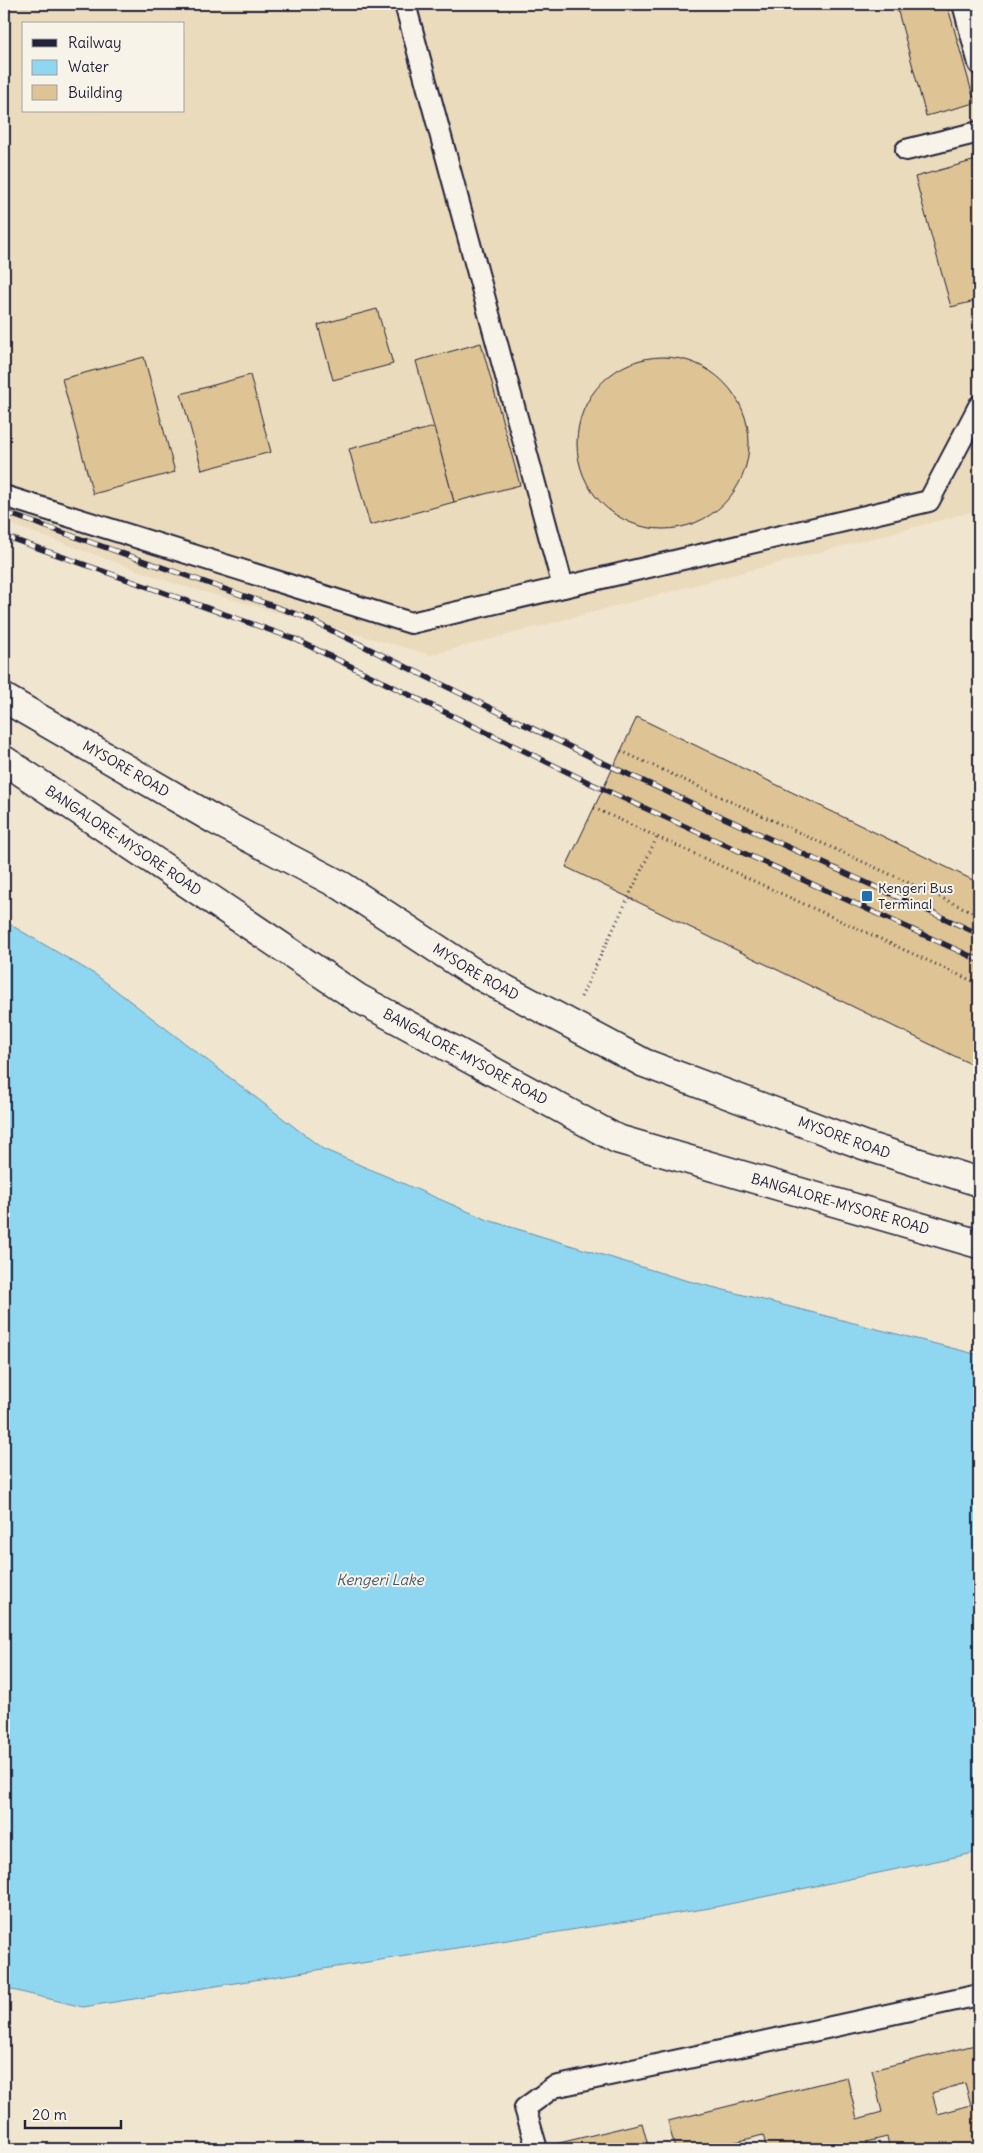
<svg xmlns="http://www.w3.org/2000/svg" width="983" height="2153" font-family="Delius,sans-serif">
<style>
.built{fill:#ebdbbd;fill-rule:evenodd}
.water{fill:#8fd6f1;stroke:#638ea8}
.building{fill:#dec494;stroke:#22223b;fill-rule:evenodd}
.lines{fill:none;stroke-linecap:round;stroke-linejoin:round}
.lane-casing{stroke:#22223b;stroke-width:24}
.highway-casing{stroke:#22223b;stroke-width:31}
.path{stroke:#22223b;stroke-width:3;stroke-dasharray:1 4;stroke-linecap:butt}
.lane{stroke:#f7f3e8;stroke-width:20}
.highway{stroke:#f7f3e8;stroke-width:28}
.rail-casing{stroke:#22223b;stroke-width:5.5}
.rail{stroke:#f7f3e8;stroke-width:4;stroke-dasharray:11;stroke-linecap:butt}
.poi-dot{fill:#1f6fb2;stroke:#f7f3e8;stroke-width:2}
.labels{text-anchor:middle;stroke-width:4;stroke-linejoin:round;paint-order:stroke}
.street-label{font-size:14px;fill:#22223b;stroke:#f7f3e8}
.poi-label{font-size:14px;fill:#22223b;stroke:#f7f3e8;text-anchor:start}
.water-label{font-size:15px;font-style:italic;fill:#435872;stroke:#f7f3e8}
</style>
<rect width="100%" height="100%" fill="#f0e5cf"/>
<filter id="ink" filterUnits="userSpaceOnUse"><feTurbulence type="fractalNoise" baseFrequency=".02" numOctaves="2"/><feDisplacementMap in="SourceGraphic" scale="10" xChannelSelector="R" yChannelSelector="G"/><feConvolveMatrix kernelMatrix="1 2 1 2 8 2 1 2 1" color-interpolation-filters="sRGB"/></filter>
<g filter="url(#ink)">
<path class="built" d="M4,4H979V510L431,655L179,585L4,522ZM24,24H184V111H24Z"/>
<path class="water" d="M4,921L96,975L323,1149L488,1220L681,1279L979,1355V1852L710,1908L83,2007L4,1988Z"/>
<g class="building">
<path d="M896,4H947L975,103L926,116Z"/>
<path d="M976,160L979,171V300L951,307L915,177Z"/>
<path d="M377,309L393,364L333,380L318,325Z"/>
<path d="M481,343L520,485L454,502L416,361Z"/>
<circle cx="663" cy="443" r="86"/>
<path d="M144,357L175,472L93,494L62,379Z"/>
<path d="M250,375L271,452L202,470L181,394Z"/>
<path d="M434,427L454,502L370,525L349,449Z"/>
<path d="M637,717L979,883V1068L566,867Z"/>
<path d="M979,2044V2149H890L887,2137L866,2142L868,2149H767L763,2135L728,2144L730,2149H675L668,2121L847,2077L857,2119L882,2112L872,2070ZM965,2083L971,2105L938,2114L932,2093Z"/>
<path d="M642,2123L649,2149H548L547,2146Z"/>
</g>
<g class="lines">
<g class="lane-casing">
<g id="lane">
<path d="M405,4L563,587"/>
<path d="M963,4L979,64"/>
<path d="M906,150L979,132"/>
<path d="M4,496L411,623L929,501L979,406"/>
<path d="M537,2149L525,2108L554,2087L979,1995"/>
</g>
</g>
<g class="highway-casing">
<g id="highway">
<path id="s1" d="M4,698L215,820L342,886L471,971L644,1063L863,1145L979,1182"/>
<path id="s2" d="M4,760L358,998L617,1139L979,1244"/>
</g>
</g>
<g class="path">
<path d="M621,751L979,915"/>
<path d="M594,808L979,984"/>
<path d="M581,997L657,837"/>
</g>
<use href="#lane" class="lane"/>
<use href="#highway" class="highway"/>
<g class="rail-casing">
<g id="rail">
<path d="M4,512L302,616L597,760L979,934"/>
<path d="M4,536L295,639L592,784L979,960"/>
</g>
</g>
<use href="#rail" class="rail"/>
</g>
</g>
<rect class="poi-dot" x="861" y="890" width="12" height="12" rx="2.5"/>
<g class="labels">
<g class="street-label">
<text dy="5" stroke="none"><textPath href="#s1" startOffset="141">MYSORE ROAD</textPath></text>
<text dy="5" stroke="none"><textPath href="#s2" startOffset="144">BANGALORE-MYSORE ROAD</textPath></text>
<text dy="5" stroke="none"><textPath href="#s1" startOffset="546">MYSORE ROAD</textPath></text>
<text dy="5" stroke="none"><textPath href="#s2" startOffset="549">BANGALORE-MYSORE ROAD</textPath></text>
<text dy="5" stroke="none"><textPath href="#s1" startOffset="951">MYSORE ROAD</textPath></text>
<text dy="5" stroke="none"><textPath href="#s2" startOffset="954">BANGALORE-MYSORE ROAD</textPath></text>
</g>
<g class="poi-label">
<text x="878" y="893">Kengeri Bus<tspan x="878" dy="16">Terminal</tspan></text>
</g>
<g class="water-label">
<text x="380" y="1585">Kengeri Lake</text>
</g>
</g>
<rect width="983" height="2153" fill="none" stroke="#f7f3e8" stroke-width="20"/>
<rect x="10" y="10" width="963" height="2133" fill="none" stroke="#22223b" stroke-width="2" filter="url(#ink)"/>
<rect x="22" y="22" width="162" height="90" fill="#f7f3e8" stroke="#a29fa3"/>
<rect x="32" y="39" width="25" height="8" fill="#22223b" stroke="#a29fa3"/>
<text x="68" y="48" font-size="15" fill="#22223b">Railway</text>
<rect x="32" y="60" width="25" height="15" fill="#8fd6f1" stroke="#a29fa3"/>
<text x="68" y="72" font-size="15" fill="#22223b">Water</text>
<rect x="32" y="85" width="25" height="15" fill="#dec494" stroke="#a29fa3"/>
<text x="68" y="98" font-size="15" fill="#22223b">Building</text>
<path d="M25 2120v8h96v-8" fill="none" stroke="#22223b" stroke-width="2.5"/>
<text x="32" y="2120" font-size="15" fill="#22223b" stroke="#f7f3e8" stroke-width="4" paint-order="stroke">20 m</text>
</svg>
